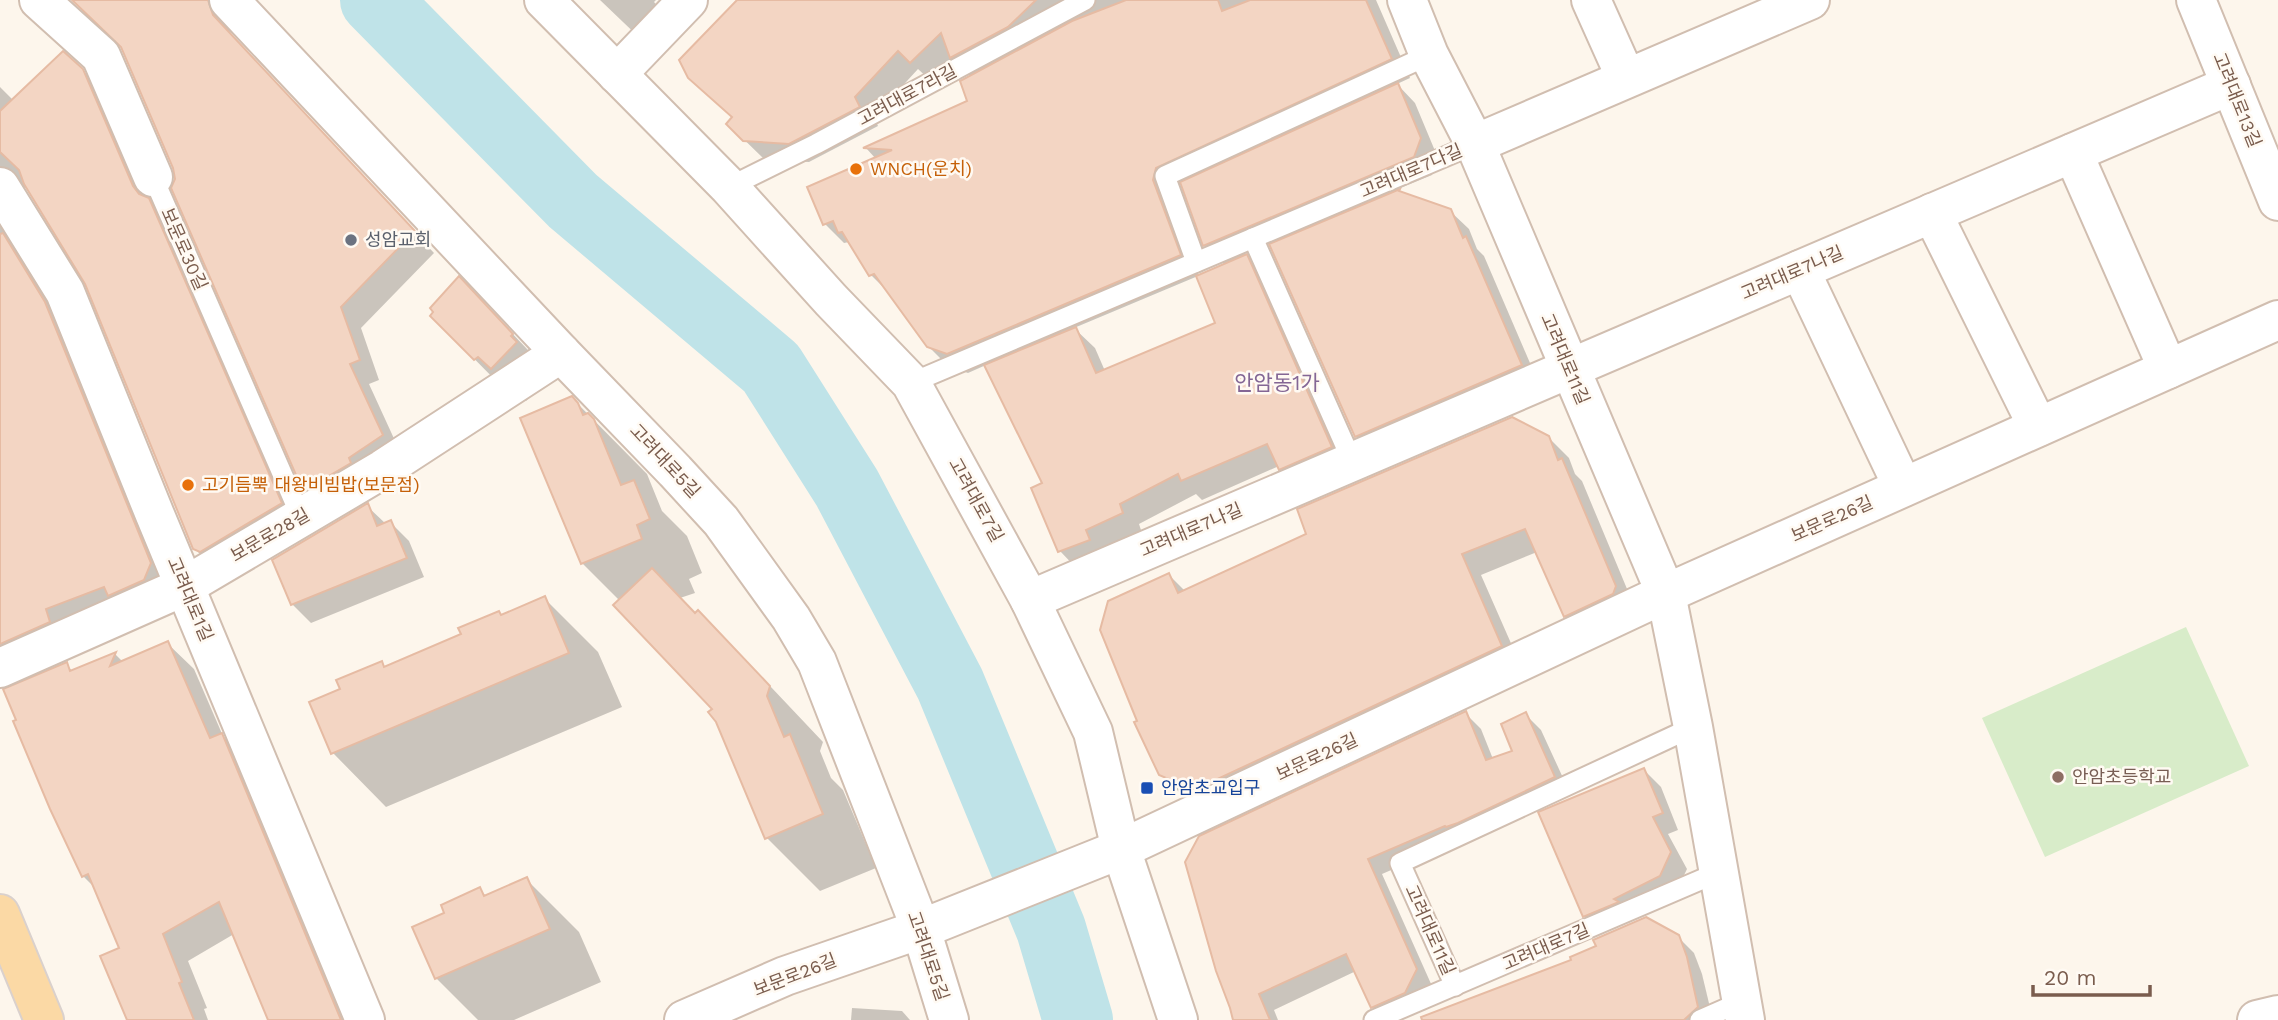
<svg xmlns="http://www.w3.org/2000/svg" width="2278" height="1020" font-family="'Work Sans','Noto Sans KR',sans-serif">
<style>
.green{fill:#d8ecc9}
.shadow{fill:#0003;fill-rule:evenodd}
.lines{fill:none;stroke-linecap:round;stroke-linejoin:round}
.river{stroke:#bfe3e8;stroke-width:70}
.building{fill:#f3d5c3;stroke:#e6bba3;stroke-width:2}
.service-casing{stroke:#d1beb0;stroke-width:23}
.minor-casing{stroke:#d1beb0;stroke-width:42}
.primary-casing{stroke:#dad1cd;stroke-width:42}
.service{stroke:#fff;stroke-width:19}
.minor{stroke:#fff;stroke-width:38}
.primary{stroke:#fbd9a5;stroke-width:38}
.food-dot{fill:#e8710a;stroke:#fffaf3;stroke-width:2.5}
.worship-dot{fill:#6b7280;stroke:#fffaf3;stroke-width:2.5}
.education-dot{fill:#8d6e63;stroke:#fffaf3;stroke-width:2.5}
.transit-dot{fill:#1a4fb4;stroke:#fffaf3;stroke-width:2.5}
.labels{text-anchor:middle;stroke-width:5;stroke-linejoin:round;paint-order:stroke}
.street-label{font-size:18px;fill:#7a5c4d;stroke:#fffaf3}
.food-label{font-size:18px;fill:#c56008;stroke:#fffaf3;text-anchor:start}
.worship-label{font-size:18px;fill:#5b616d;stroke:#fffaf3;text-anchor:start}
.education-label{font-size:18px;fill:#785e54;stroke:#fffaf3;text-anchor:start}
.transit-label{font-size:18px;fill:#164399;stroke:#fffaf3;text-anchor:start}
.quarter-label{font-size:21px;fill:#846695;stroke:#fffaf3}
</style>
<rect width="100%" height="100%" fill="#fdf6ec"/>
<path class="green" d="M2186,627L2249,766L2045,857L1982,718Z"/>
<g class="shadow">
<path d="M72,0L207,1L227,21L228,28L233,37L434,253L361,328L379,380L369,384L402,456L325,510L304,490L177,179L175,168L121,45Z"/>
<path d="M600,0H656L654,2L671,20L646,44Z"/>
<path d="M739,0H1376L1410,78L1397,84L1415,103L1438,158L1432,175L1398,189L1404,195L1450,211L1469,229L1477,249L1484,256L1539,384L1375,454L1356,436L1271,243L1244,254L1266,276L1351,466L1300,488L1279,466L1202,500L1196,494L1139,524L1142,533L1079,571L1060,551L1033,489L1044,484L986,365L968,373L948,366L928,346L890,294L871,275L849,242L844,243L825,224L876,159L866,148L970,102L971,77L953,59L931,81L918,69L874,117L878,126L809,162L765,160L728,124L733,118L710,97ZM1183,184L1205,245L1225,265L1199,276L1172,201L1175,187ZM1198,276L1217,324L1105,371L1095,348L1074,328Z"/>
<path d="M82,70L105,94L153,204L171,223L303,526L217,571L194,548L87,283L29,188L22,187L68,326L173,586L0,657V87L14,101Z"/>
<path d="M492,312L545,368L549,377L526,401L512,389L508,393L432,316Z"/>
<path d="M572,398L647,474L662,511L687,536L702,573L689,579L695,593L680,598L696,614L698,612L751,666L823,742L820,751L831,778L843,790L876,868L820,891L767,838L714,709L620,601L582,563Z"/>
<path d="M1548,437L1569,458L1575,474L1582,481L1635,608L1585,636L1565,616L1537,552L1481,575L1521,666L1215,810L1181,794L1160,773L1140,722L1169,575L1185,591Z"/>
<path d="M367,506L386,524L391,523L409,541L424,577L311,623L292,604Z"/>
<path d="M544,598L598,652L622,707L386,807L333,753L311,703L342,690L381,663L386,668Z"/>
<path d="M167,643L194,669L223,736L248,762L355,1020H270L234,934L188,961L207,1008L204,1009L208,1020H131L121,949L95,888L83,876L66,664L73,672L115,654L123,662Z"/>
<path d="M1465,713L1481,729L1493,759L1514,752L1525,714L1541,730L1570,793L1382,874L1432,986L1386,1020L1373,1007L1356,971L1274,1010L1278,1020H1234Z"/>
<path d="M1644,770L1661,787L1678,830L1668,834L1687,869L1676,892L1601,933L1584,916Z"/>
<path d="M526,879L579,932L601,982L514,1020H478L436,978L446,914L480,890L487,897Z"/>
<path d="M1678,937L1694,953L1702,974L1713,1020H1430Z"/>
<path d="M852,1008L902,1011L910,1020H851Z"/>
</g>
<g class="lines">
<path class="river" d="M375,0L573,201L771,368L847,488L950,684L1051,929L1078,1020"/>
</g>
<g class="building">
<path d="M72,0H208L213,15L415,231L341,307L360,360L350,364L383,435L349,458L351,463L303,491L171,188L175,179L173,168L121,47Z"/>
<path d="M737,0H1036L1008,27L950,58L941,33L910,63L898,51L855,97L860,107L789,144L743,141L726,124L732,117L688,78L679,60Z"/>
<path d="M1126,0H1218L1222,11L1250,0H1366L1392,59L1156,168L1153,180L1181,255L947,354L927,347L874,274L869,276L842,232L838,233L833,221L823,225L807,187L892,150L863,148L967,101L960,81L1072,21Z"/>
<path d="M63,51L83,69L133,186L139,194L149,198L282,503L200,552L193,549L85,284L24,184L19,170L0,152V111Z"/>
<path d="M1398,83L1421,138L1414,157L1203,246L1180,182Z"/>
<path d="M1400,189L1399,191L1451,209L1463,238L1466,236L1522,365L1355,437L1269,244Z"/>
<path d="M3,233L45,302L151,563L144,580L108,596L104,587L46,609L50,622L0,644V234Z"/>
<path d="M1247,254L1332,447L1279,470L1267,444L1181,481L1178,474L1120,504L1123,513L1086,530L1090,540L1058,552L1031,488L1042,483L984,365L1076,327L1096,373L1215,323L1196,276Z"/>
<path d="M459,276L513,334L511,336L517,342L491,369L478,357L474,360L430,316L433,312L430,308Z"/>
<path d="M572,396L578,403L583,415L588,413L594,419L621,485L634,480L650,519L637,525L642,539L581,564L520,418Z"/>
<path d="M1512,417L1549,436L1558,460L1562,458L1616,586L1613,594L1564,617L1525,529L1462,554L1502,646L1194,790L1159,775L1134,722L1137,721L1100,630L1108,601L1169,573L1178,593L1306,534L1297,509Z"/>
<path d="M368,503L377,526L391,520L407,558L291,605L272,560Z"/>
<path d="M652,568L695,613L698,610L770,686L767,696L784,737L790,734L823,814L765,839L716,722L708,712L712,709L613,605Z"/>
<path d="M545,596L569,653L331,754L309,702L340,689L336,680L382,661L384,667L461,634L458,628L499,611L501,615Z"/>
<path d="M168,641L210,738L222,733L341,1020H268L219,902L163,934L182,982L179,983L194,1020H127L100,956L119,948L88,874L82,877L50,809L13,721L16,720L3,689L67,662L70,671L116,652L110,666Z"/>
<path d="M1466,711L1486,760L1512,751L1501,724L1526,712L1555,777L1458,823L1446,827L1445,826L1368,859L1417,969L1405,993L1371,1008L1346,954L1259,994L1270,1020H1233L1230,1008L1216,971L1185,862L1199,836Z"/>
<path d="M1644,768L1663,813L1653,817L1671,852L1660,876L1614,899L1619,902L1583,917L1538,812Z"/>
<path d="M527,877L550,929L435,979L412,927L444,913L441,905L480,887L484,896Z"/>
<path d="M1646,917L1679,935L1687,957L1698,1007L1684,1020H1422L1421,1017L1571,960L1570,957L1596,946L1593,940Z"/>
</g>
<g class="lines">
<g class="service-casing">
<g id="service">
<path d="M153,177L301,517"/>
<path d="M729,187L816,144L1085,0"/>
<path d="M1253,238L1352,461"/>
<path d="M1196,262L1165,176L1429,55"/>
<path d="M911,383L1475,144"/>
<path d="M1455,986L1400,863L1693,727"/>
<path d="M1374,1020L1719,872"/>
<path d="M1700,1020L1741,1002"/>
</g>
</g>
<g class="minor-casing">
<g id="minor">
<path d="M39,0L101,56L153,177"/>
<path d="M229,0L561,353L675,471L721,521L791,618L817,662L921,929L949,1020"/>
<path d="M544,0L729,187L831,300L911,383L1030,600L1093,732L1121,849L1178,1020"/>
<path d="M1407,0L1429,55L1475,144L1666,594L1693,727L1745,1020"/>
<path d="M1591,0L1626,78"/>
<path d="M2196,0L2278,201"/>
<path d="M617,74L688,0"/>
<path d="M1475,144L1810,0"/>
<path d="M2073,153L2168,369"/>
<path d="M0,187L65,292L155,515L365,1020"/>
<path d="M1932,213L2038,427"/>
<path d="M1800,270L1903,487"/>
<path d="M1030,600L2231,85"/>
<path d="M0,668L185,586L383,469L561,353"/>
<path d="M684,1020L785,976L921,929L1121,849L1647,602L2278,320"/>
<path d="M2257,1020L2278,1015"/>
</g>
</g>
<g class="primary-casing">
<path id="primary" d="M0,914L44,1020"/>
</g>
<use href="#service" class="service"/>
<use href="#minor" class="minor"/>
<use href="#primary" class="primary"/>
</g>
<g class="food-dot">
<circle cx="856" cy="169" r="7"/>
<circle cx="188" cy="485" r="7"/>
</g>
<circle class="worship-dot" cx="351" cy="240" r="7"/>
<circle class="education-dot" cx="2058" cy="777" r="7"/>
<rect class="transit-dot" x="1140" y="781" width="14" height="14" rx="3.5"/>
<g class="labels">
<g class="street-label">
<text transform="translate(907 95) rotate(-28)" y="6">고려대로7라길</text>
<text transform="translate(2237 100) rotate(68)" y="6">고려대로13길</text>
<text transform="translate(1411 171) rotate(-23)" y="6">고려대로7다길</text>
<text transform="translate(184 249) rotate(66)" y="6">보문로30길</text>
<text transform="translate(1792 273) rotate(-23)" y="6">고려대로7나길</text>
<text transform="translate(1565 359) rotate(67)" y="6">고려대로11길</text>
<text transform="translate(665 461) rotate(47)" y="6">고려대로5길</text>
<text transform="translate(976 500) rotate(61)" y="6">고려대로7길</text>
<text transform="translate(1832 519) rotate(-24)" y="6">보문로26길</text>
<text transform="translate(1191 530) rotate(-23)" y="6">고려대로7나길</text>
<text transform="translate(270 535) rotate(-30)" y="6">보문로28길</text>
<text transform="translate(190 599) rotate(67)" y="6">고려대로1길</text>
<text transform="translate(1317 757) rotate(-25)" y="6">보문로26길</text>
<text transform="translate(1430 930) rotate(66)" y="6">고려대로11길</text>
<text transform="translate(1546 947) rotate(-23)" y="6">고려대로7길</text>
<text transform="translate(928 956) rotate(71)" y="6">고려대로5길</text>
<text transform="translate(795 975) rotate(-21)" y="6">보문로26길</text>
</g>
<g class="food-label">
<text x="870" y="175">WNCH(운치)</text>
<text x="202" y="491">고기듬뿍 대왕비빔밥(보문점)</text>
</g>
<g class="worship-label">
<text x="365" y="246">성암교회</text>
</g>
<g class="education-label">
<text x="2072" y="783">안암초등학교</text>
</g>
<g class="transit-label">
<text x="1161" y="794">안암초교입구</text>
</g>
<g class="quarter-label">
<text x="1277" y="390">안암동1가</text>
</g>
</g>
<path d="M2033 985v10h117v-10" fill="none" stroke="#7a5c4d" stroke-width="3.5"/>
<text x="2044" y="985" font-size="21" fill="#7a5c4d" stroke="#fffaf3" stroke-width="5" paint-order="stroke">20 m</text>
</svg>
